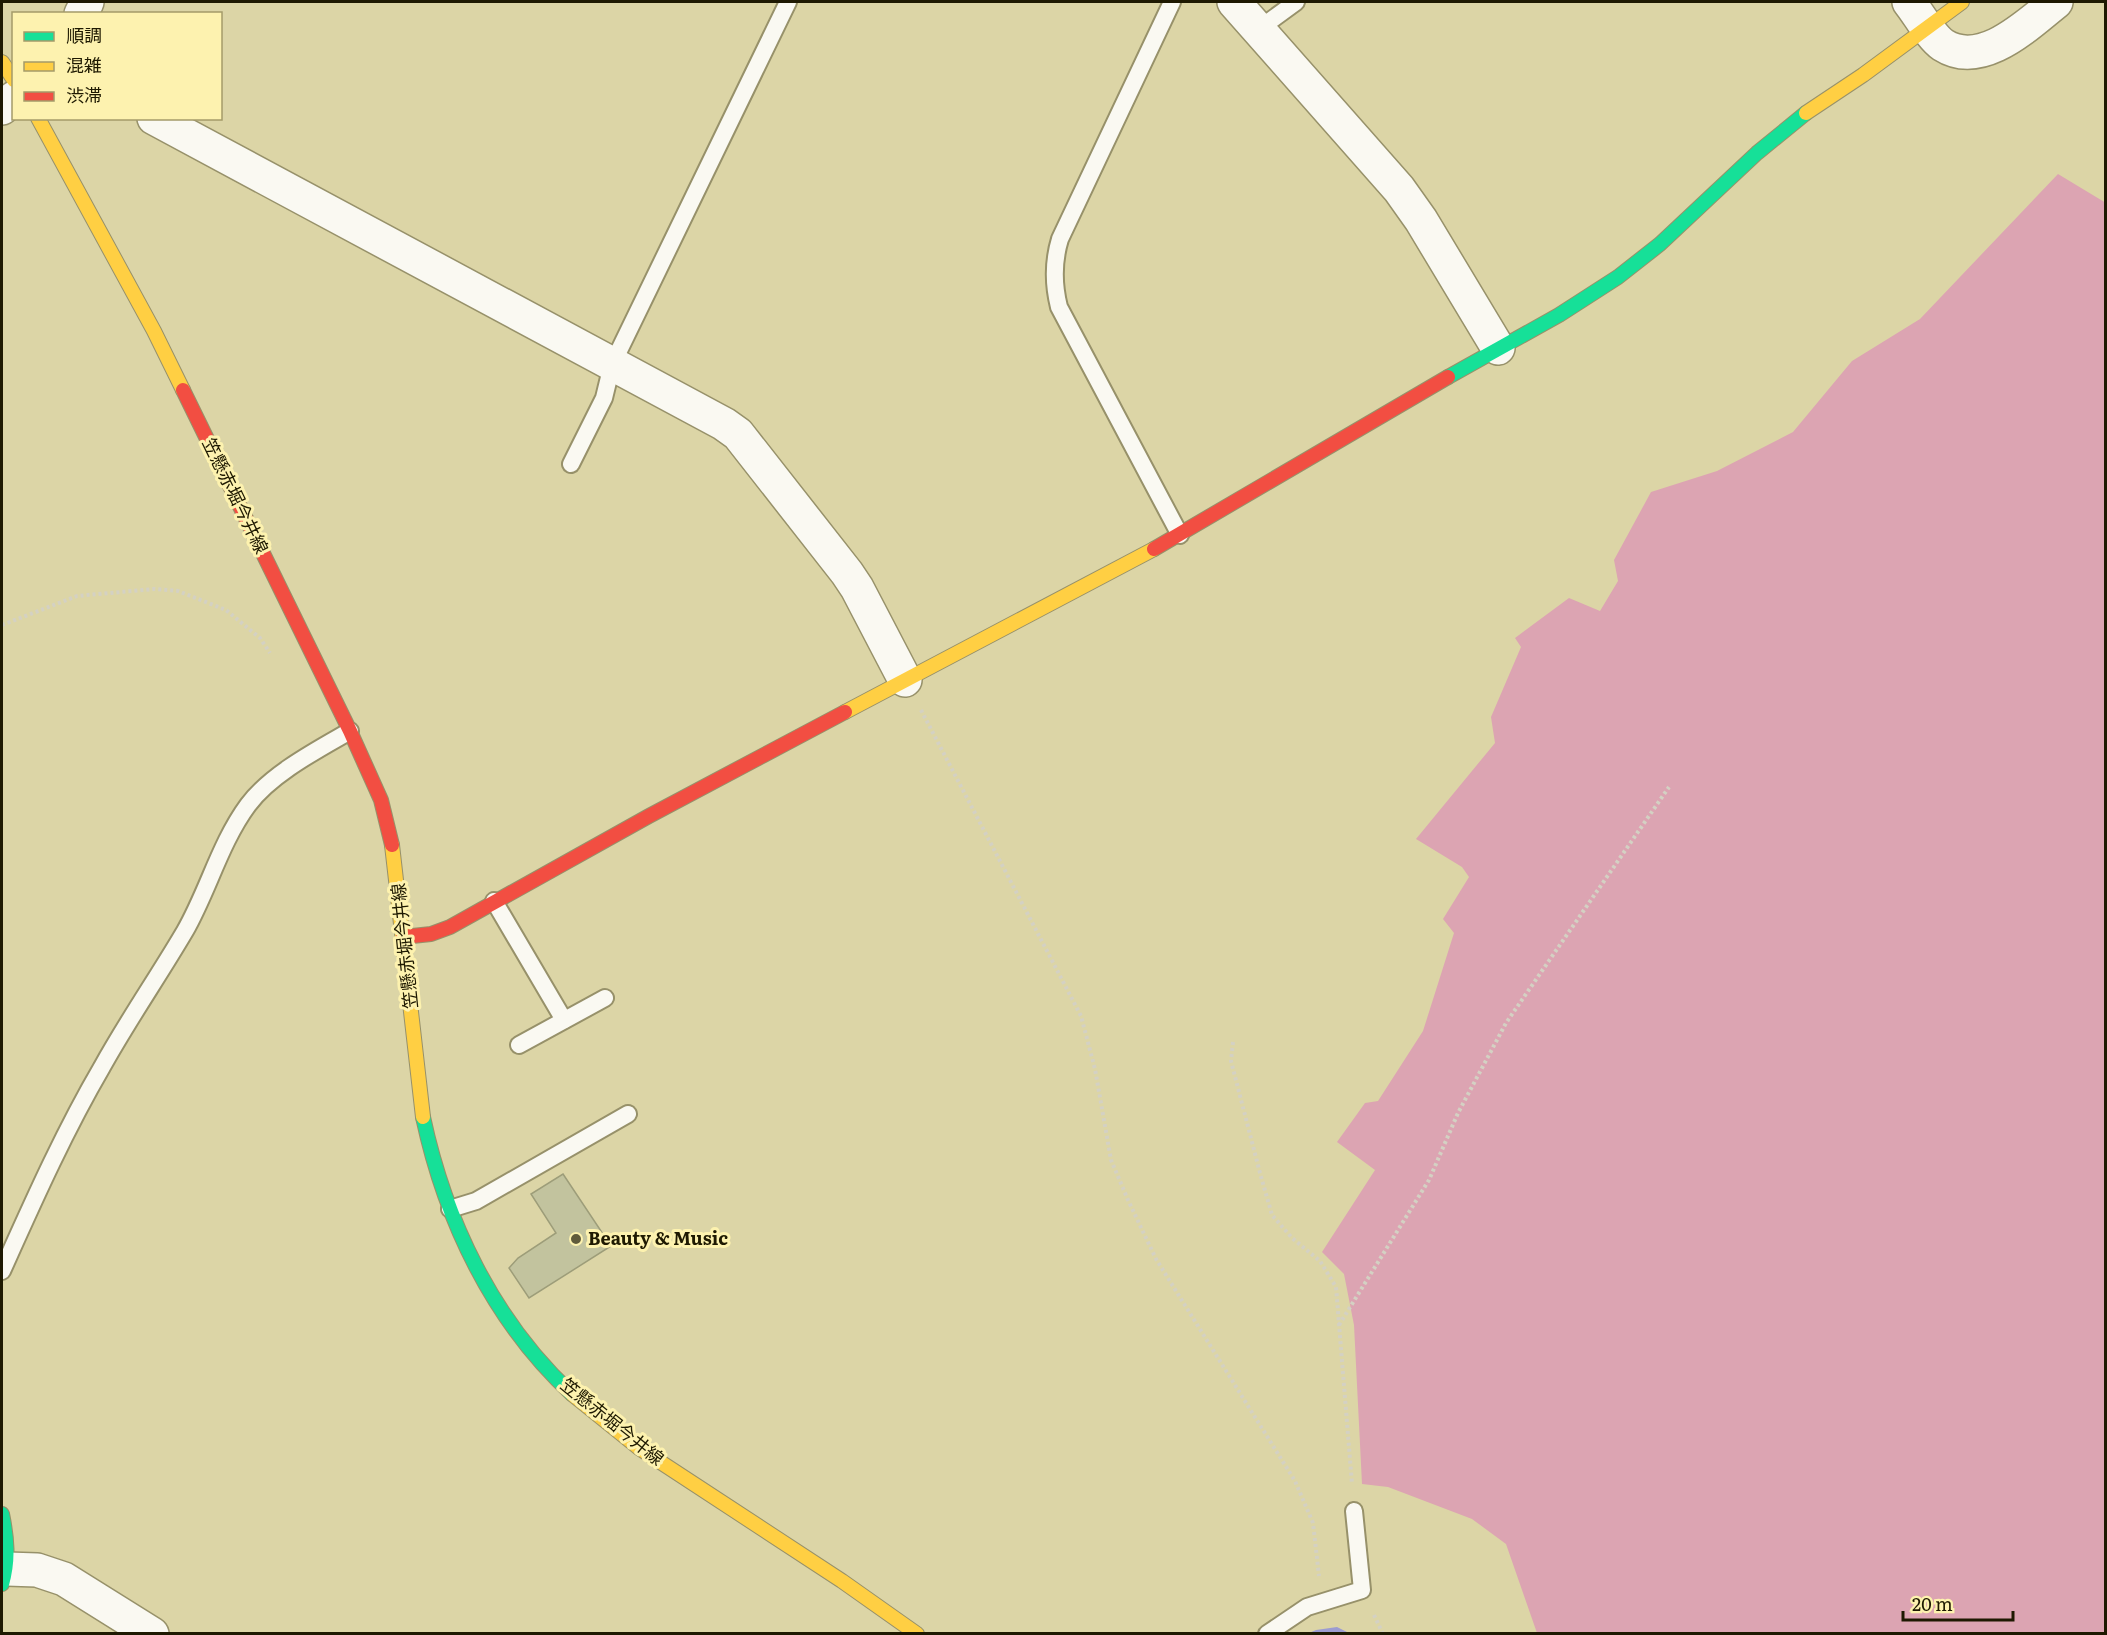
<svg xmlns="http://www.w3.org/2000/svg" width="2107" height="1635" font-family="Literata,'Noto Sans JP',serif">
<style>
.forest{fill:#dca4b2}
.water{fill:#9c9cd1}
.building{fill:#c2c39e;stroke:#9d9d79;stroke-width:1.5}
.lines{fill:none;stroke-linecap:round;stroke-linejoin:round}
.lane-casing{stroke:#97916a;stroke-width:20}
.street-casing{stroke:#97916a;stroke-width:36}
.fast-casing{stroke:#97916a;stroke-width:16}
.slow-casing{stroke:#97916a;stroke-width:16}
.jam-casing{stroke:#97916a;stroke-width:16}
.path{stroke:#d4d1c3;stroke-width:4;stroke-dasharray:3 3;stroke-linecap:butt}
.lane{stroke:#faf9f2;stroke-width:16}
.street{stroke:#faf9f2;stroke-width:33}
.fast{stroke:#16e098;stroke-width:14}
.slow{stroke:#ffcf43;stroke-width:14}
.jam{stroke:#f24e42;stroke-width:14}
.poi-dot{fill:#605b3b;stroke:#fdf2af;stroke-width:2}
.labels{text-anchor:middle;stroke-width:6;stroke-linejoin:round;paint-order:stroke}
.street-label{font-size:18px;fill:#1e1901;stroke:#fdf2af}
.poi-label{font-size:18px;font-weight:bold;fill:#1e1901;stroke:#fdf2af;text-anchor:start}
</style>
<rect width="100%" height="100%" fill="#dcd5a6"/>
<path class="forest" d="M2058,174L2106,203L2105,1633H1537L1506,1544L1472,1519L1388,1487L1362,1484L1354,1325L1344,1274L1322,1252L1375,1170L1337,1142L1365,1103L1378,1101L1423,1031L1454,933L1443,919L1469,877L1462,867L1416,839L1495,743L1491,717L1521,647L1515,638L1569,598L1600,611L1618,581L1614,560L1651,492L1717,471L1793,432L1852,361L1920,319Z"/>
<path class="water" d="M1337,1627L1349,1633H1309L1316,1630Z"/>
<path class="building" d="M563,1174L611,1246L529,1298L509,1268L518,1258L556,1233L531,1194Z"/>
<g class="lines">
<g class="lane-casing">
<g id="lane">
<path d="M1172,2L1060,239C1053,262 1053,283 1059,307L1180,535"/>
<path d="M1259,29L1296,2"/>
<path d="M571,464L604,398L612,365L788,2"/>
<path d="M494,901L564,1020"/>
<path d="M519,1045L605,998"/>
<path d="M450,1209L476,1201L628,1114"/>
<path d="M2,1271C33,1202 64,1132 102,1067C128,1020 158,977 185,931C208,891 220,843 248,805C271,774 317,750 350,731"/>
<path d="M1267,1634L1307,1607L1362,1590L1354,1511"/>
</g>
</g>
<g class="street-casing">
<g id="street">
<path d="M1234,2L1399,189L1421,220L1498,348"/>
<path d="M1909,2C1918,13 1931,37 1943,45C1982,70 2028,24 2056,2"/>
<path d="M81,14L87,2"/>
<path d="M2,108L14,98"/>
<path d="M154,118L724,424L738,434L847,573L857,588L905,680"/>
<path d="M7,1569L37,1570L64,1579L152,1634"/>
</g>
</g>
<g class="fast-casing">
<g id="fast">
<path d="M1448,377L1559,315L1618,277L1660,244L1757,153L1806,113"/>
<path d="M423,1117C445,1220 493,1321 572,1394"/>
<path d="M2,1514C7,1538 9,1560 2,1584"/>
</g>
</g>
<g class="slow-casing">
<g id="slow">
<path d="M2,62L14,80"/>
<path d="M1806,113L1863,75L1962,2"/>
<path d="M38,118L154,331L183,390"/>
<path d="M845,712L1154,549"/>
<path d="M392,845L423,1117"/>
<path d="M572,1394L639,1448L842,1581L917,1634"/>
</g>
</g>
<g class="jam-casing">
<g id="jam">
<path d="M183,390L350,731L381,800L392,845"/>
<path d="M1154,549L1448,377"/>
<path d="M403,937L431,934L450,927L649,816L845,712"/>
</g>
</g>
<g class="path">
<path d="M2,625L77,596L154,589L178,591L226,610L260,638L270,653"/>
<path d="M921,710L1081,1016L1095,1069L1111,1160L1128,1200L1156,1259L1295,1481L1313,1523L1319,1576"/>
<path d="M1233,1042L1231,1061L1260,1173L1272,1215L1292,1238L1320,1261L1336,1287L1352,1484"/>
<path d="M1339,1325L1429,1180L1458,1113L1506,1023L1669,787"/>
<path d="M1374,1615L1383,1634"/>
</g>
<use href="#lane" class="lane"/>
<use href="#street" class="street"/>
<use href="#fast" class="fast"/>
<use href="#slow" class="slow"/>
<use href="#jam" class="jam"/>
</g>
<circle class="poi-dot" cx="576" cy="1239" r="6"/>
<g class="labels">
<g class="street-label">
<text transform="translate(235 496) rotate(64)" y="6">笠懸赤堀今井線</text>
<text transform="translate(405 946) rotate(-96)" y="6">笠懸赤堀今井線</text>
<text transform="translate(612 1422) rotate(39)" y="6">笠懸赤堀今井線</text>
</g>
<g class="poi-label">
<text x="588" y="1245">Beauty &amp; Music</text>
</g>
</g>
<rect width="2107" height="1635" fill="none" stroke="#1e1901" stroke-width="6"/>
<rect x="12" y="12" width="210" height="108" fill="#fdf2af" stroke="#a49b69" stroke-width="1.5"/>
<rect x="24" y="32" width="30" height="9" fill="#16e098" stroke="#a49b69" stroke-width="1.5"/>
<text x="66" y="42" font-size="18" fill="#1e1901">順調</text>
<rect x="24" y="62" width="30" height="9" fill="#ffcf43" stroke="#a49b69" stroke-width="1.5"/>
<text x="66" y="72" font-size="18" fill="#1e1901">混雑</text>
<rect x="24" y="92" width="30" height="9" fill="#f24e42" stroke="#a49b69" stroke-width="1.5"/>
<text x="66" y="102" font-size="18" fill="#1e1901">渋滞</text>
<path d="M1903 1611v9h110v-9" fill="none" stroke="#1e1901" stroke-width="3"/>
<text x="1912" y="1611" font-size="18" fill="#1e1901" stroke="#fdf2af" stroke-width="4.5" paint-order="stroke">20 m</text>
</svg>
